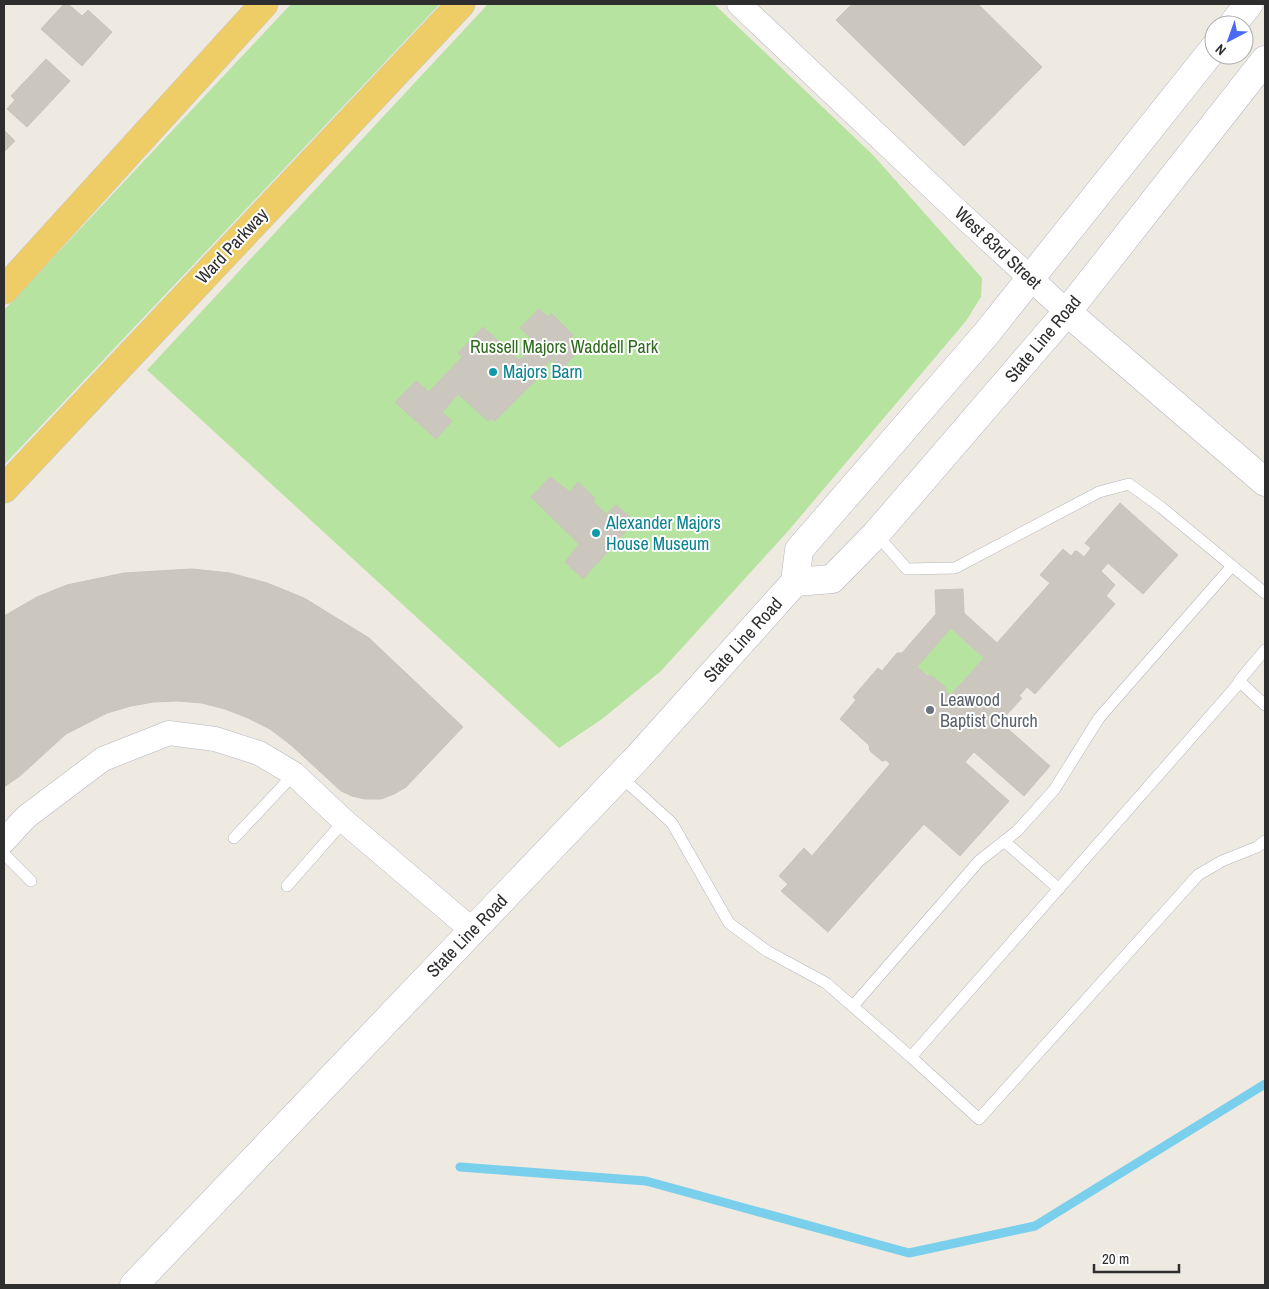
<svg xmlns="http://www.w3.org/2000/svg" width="1269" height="1289" font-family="'Archivo Narrow',sans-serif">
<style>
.green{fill:#b7e3a0}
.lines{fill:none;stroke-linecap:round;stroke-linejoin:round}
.stream{stroke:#79cfec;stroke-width:9}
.building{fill:#cbc7bf;stroke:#cac5ba;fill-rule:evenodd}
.lane-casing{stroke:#b4b7c0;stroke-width:12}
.street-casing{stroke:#b4b7c0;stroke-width:25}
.secondary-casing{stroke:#b4b7c0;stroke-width:29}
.primary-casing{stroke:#c9c9c9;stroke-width:29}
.lane{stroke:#fff;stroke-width:11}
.street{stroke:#fff;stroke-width:24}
.secondary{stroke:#fff;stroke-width:28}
.primary{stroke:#eecd67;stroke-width:28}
.culture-dot{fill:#0f9aa8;stroke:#fff;stroke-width:2}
.worship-dot{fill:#6b7280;stroke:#fff;stroke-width:2}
.labels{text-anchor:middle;stroke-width:4;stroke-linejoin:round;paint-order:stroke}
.street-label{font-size:18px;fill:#2e2e2e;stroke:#fff}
.park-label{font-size:18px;fill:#2e6b1e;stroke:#fff}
.culture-label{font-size:18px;fill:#0d838f;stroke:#fff;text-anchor:start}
.worship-label{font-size:18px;fill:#5b616d;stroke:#fff;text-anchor:start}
</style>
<rect width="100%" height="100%" fill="#eee9e1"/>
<g class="green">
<path d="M291,4H440L4,465V310Z"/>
<path d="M488,4H714L873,155L982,278L981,297L966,321L789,530L661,671L602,719L559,748L147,370Z"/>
<path d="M951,628L984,658L951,695L946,692L945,687C936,679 926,674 917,667Z"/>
</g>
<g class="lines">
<path class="stream" d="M460,1167L646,1181L909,1253L1035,1226L1265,1084"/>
</g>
<g class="building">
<path d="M64,4H68L82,16L88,10L112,32L82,66L41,29Z"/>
<path d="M852,4H978L1042,67L964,146L836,20Z"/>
<path d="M46,59L70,81L27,127L7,109L15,100L11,96Z"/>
<path d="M4,130L15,141L4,152Z"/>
<path d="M539,309L548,317L551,313L573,335L571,338L581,348L562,369L551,360L535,375L538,378L495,421L491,418L488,421L458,394L442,412L452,421L436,439L395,402L416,381L429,392L462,357L458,353L483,327L519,360L526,355L520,349L531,338L520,328Z"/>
<path d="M550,477L570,492L578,482L595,498L593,501L606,514L616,505L635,521L583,579L565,562L579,544L531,497Z"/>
<path d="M1120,503L1178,555L1143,594L1108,563L1101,571L1115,585L1106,596L1115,604L1035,694L1027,687L1019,696L1022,698L1000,722L1050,766L1024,796L974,752L965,762L1009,801L960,856L924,824L828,932L781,891L788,884L779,876L804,848L812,856L890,764L886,760L882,761L870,751L869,745L840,719L856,700L853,697L878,668L882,671L897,653H902L936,614L935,590L963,589L964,613L997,643L1050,583L1040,575L1063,549L1071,556L1075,551H1077L1084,557L1091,548L1085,543ZM951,628L984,658L951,695L946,692L945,687L933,677L927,675L917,667Z"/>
<path d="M192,569L230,573L267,583L304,598L369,638L463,727L406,787L394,794L381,799H365L352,796L341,791L291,745L270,729L248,718L225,709L202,703L178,701L153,702L131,706L107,713L66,734L20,776L4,787V616L37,597L67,585L124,573Z"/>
</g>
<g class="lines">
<g class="lane-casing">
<g id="lane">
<path d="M876,534L907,569L955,568L1099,492L1129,484L1162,508L1265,593"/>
<path d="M1265,650L1239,681L1265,705"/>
<path d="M1240,682L911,1057L979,1119L1198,875L1222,861L1257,847L1265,841"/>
<path d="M620,776L672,823L729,923L767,951L826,983L911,1057"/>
<path d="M234,838L294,774"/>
<path d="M1004,841L1059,889"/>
<path d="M4,854L31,881"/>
<path d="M287,886L344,821"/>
<path d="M853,1006L979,861L1017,831L1054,790L1099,718L1232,566"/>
</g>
</g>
<g class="street-casing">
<g id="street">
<path d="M739,4L950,204L1067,312"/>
<path d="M4,841L26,817L103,759L169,733L215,739L259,753L294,774L344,821L472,930"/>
</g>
</g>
<g class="secondary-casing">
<g id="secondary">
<path d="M1232,25L1249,4"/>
<path d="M1067,312L1265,482"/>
<path d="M795,582L832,579L876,534L1067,312L1265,60"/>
<path d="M134,1285L639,756L795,582L799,550L986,334L1214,48"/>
</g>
</g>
<g class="primary-casing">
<g id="primary">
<path d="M4,290L264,4"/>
<path d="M4,489L461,4"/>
</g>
</g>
<use href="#lane" class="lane"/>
<use href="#street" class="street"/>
<use href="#secondary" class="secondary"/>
<use href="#primary" class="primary"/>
</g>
<g class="culture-dot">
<circle cx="493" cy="372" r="5"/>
<circle cx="596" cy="533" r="5"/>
</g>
<circle class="worship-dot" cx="930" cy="710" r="5"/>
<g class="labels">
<g class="street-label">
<text transform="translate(232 246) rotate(-47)" y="6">Ward Parkway</text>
<text transform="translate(998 248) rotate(43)" y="6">West 83rd Street</text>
<text transform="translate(1043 339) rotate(-50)" y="6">State Line Road</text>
<text transform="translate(743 640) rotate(-48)" y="6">State Line Road</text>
<text transform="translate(467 936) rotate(-46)" y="6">State Line Road</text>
</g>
<g class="park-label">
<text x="564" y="353">Russell Majors Waddell Park</text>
</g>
<g class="culture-label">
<text x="503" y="378">Majors Barn</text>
<text x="606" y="529">Alexander Majors<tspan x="606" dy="21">House Museum</tspan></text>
</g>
<g class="worship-label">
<text x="940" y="706">Leawood<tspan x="940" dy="21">Baptist Church</tspan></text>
</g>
</g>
<rect width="1269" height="1289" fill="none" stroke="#2e2e2e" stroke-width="10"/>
<g transform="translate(1229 40) rotate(221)"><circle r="24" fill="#ffffff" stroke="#ababab"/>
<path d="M0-4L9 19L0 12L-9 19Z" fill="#486af5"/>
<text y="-8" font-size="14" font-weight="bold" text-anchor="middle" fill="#2e2e2e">N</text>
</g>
<path d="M1094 1264v8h85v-8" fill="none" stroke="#2e2e2e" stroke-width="2.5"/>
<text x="1102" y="1264" font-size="15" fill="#2e2e2e" stroke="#ffffff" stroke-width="4" paint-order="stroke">20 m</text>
</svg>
